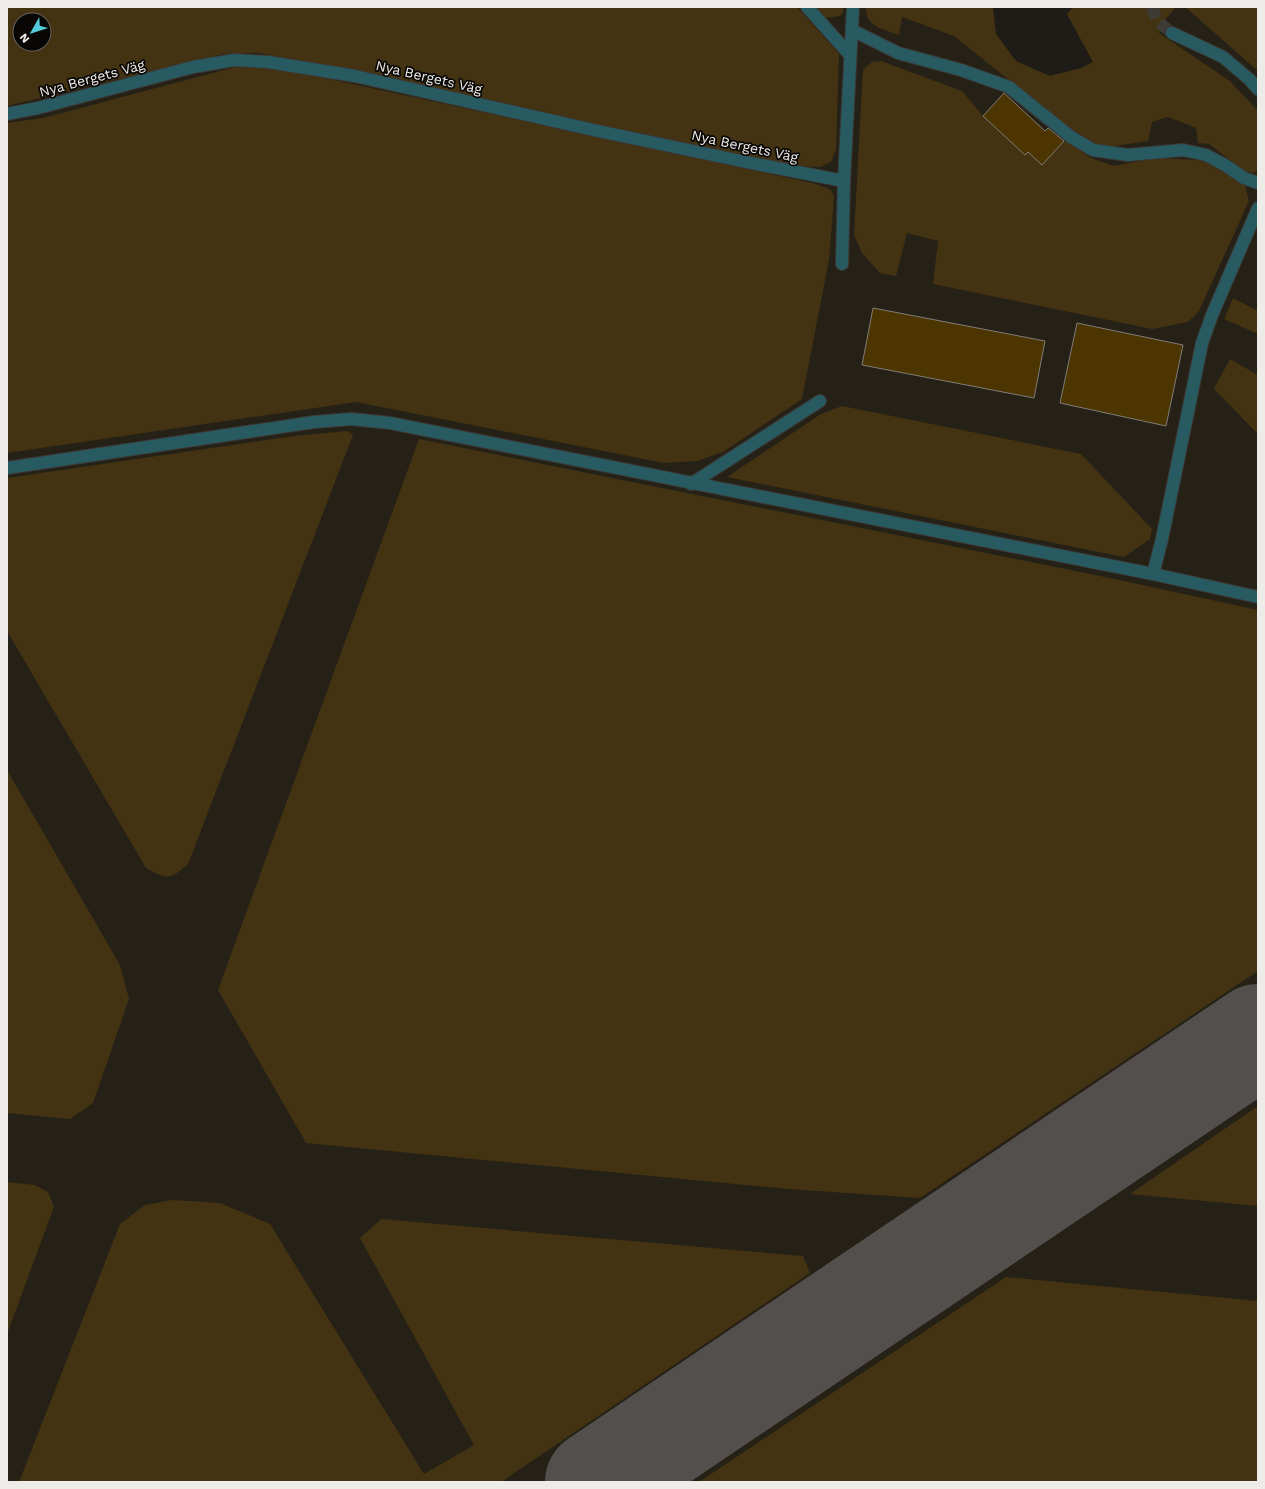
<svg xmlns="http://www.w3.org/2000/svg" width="1265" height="1489" font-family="'Work Sans',sans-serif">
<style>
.built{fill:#262117;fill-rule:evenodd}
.green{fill:#433312;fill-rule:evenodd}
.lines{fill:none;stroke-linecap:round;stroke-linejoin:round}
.taxiway{stroke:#524f4c;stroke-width:41}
.runway{stroke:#524f4c;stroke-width:104}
.building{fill:#4c3500;stroke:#807d77}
.minor-tunnel{stroke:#3e3b37;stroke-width:12;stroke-dasharray:12 6;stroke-linecap:butt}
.minor-casing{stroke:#3c3935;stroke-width:14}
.minor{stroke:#285a61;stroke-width:12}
.labels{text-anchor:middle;stroke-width:3.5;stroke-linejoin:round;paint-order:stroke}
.street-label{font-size:14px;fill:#eeece9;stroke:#080705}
</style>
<rect width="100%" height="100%" fill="#1f1c18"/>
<path class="built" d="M7,7H916L954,36L1083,140L1168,117L1196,128L1230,81L1159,33L1165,20L1176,7H1185L1258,71V1482H7ZM20,20H44V44H20Z"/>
<g class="green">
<path d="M7,7H797L839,54L836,150L831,162L820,167L794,166L260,53L223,54L7,106ZM20,20H44V44H20Z"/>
<path d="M815,7H843V13L840,16L826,18Z"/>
<path d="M866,7H993L996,34L1016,61L1050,76L1081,68L1093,62L1067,14L1073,7H1176L1165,20L1159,33L1230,81L1258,111V170L1254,173L1243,170L1209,144L1198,143L1196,128L1168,117L1152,122L1148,141L1108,147L1083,140L954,36L902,17L899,35C884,29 865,27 866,7Z"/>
<path d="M1185,7H1258V71Z"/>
<path d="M881,61L962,91L983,116L1025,155L1028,152L1042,165L1065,140L1091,158L1114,166L1157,158L1196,160L1221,167L1245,186L1249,201L1199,311L1188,322L1152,329L933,284L938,241L907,233L896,276L880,273L862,253L854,235L863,70L872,62Z"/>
<path d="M239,66L292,71L816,184L831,190L834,197L829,260L802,399L723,452L697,461L664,463L356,402L7,453V123L43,118Z"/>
<path d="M1233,298L1258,311V334L1224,319Z"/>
<path d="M1230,359L1258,375V434L1214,389Z"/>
<path d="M842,406L1081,454L1152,529L1150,539L1124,557L727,477L821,414Z"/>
<path d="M347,431L353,435L188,864C170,880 167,880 146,868L7,631V478L294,436Z"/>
<path d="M419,439L1110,578L1258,610V971L920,1198L788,1189L306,1143L218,990Z"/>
<path d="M7,770L120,965L129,999L93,1103L70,1119L7,1113Z"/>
<path d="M1258,1106V1206L1130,1194Z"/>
<path d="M7,1182L35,1185L48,1192L54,1207L7,1334Z"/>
<path d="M172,1200L220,1203L270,1224L424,1474L474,1445L360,1238L381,1219L803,1256L810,1273L501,1482H19L120,1224L145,1205Z"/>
<path d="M1006,1277L1258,1301V1482H699Z"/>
</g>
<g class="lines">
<path class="taxiway" d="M601,1482L682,1425"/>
<path class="runway" d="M597,1482L1258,1036"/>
</g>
<g class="building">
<path d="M1004,93L1045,131L1048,128L1064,141L1042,165L1028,152L1025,155L983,116Z"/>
<path d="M873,308L1045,341L1034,398L862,365Z"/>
<path d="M1077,323L1183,345L1166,426L1060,403Z"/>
</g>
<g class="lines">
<path class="minor-tunnel" d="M1152,7L1157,21L1172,33"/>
<g class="minor-casing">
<g id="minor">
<path d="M807,7L850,55"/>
<path d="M852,30L898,53L961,70L1009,87L1071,137L1093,150L1128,155L1183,150L1206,155L1225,165L1244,178L1258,183"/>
<path d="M1172,33L1223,57L1249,79L1258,89"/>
<path d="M7,114L38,108L193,67L234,60L268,62L355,76L598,131L751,163L844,181"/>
<path d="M842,264L844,181L853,7"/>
<path d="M7,468L314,422L351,419L390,423L1153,574L1258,597"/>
<path d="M691,484L820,401"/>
<path d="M1153,574L1162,539L1202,343L1212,315L1258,208"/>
</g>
</g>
<use href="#minor" class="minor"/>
</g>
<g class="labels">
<g class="street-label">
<text transform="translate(429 77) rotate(13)" y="5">Nya Bergets Väg</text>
<text transform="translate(92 78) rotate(-15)" y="5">Nya Bergets Väg</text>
<text transform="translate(745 146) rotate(12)" y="5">Nya Bergets Väg</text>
</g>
</g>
<rect width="1265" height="1489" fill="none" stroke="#eeece9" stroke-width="16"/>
<g transform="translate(32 32) rotate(231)"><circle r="19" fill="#080705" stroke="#646360"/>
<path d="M0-3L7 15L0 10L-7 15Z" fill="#53cbda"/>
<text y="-6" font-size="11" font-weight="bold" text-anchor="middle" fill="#eeece9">N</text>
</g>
</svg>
